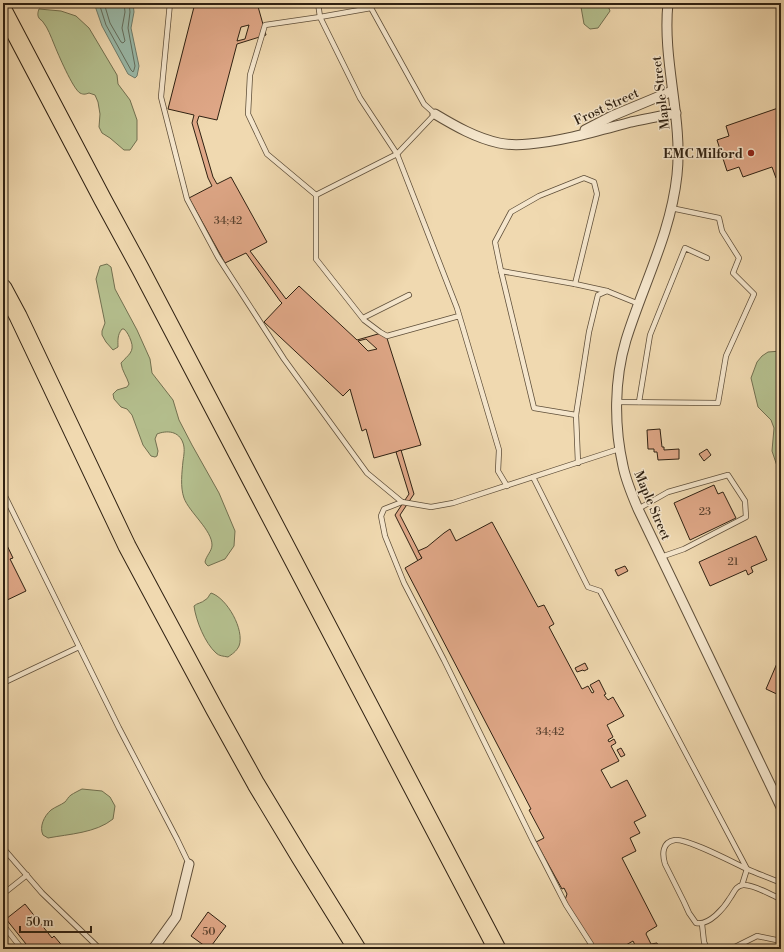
<svg xmlns="http://www.w3.org/2000/svg" width="784" height="952" font-family="'Libre Bodoni',serif">
<style>
.green{fill:#b5c08f;stroke:#727050}
.water{fill:#9abaaa;stroke:#6f7d6d}
.lines{fill:none;stroke-linecap:round;stroke-linejoin:round}
.shore{stroke:#646e5e;stroke-width:1}
.building{fill:#e0a888;stroke:#2f2112;fill-rule:evenodd}
.lane-casing{stroke:#5f4f3a;stroke-width:6}
.street-casing{stroke:#5f4f3a;stroke-width:11}
.highway-casing{stroke:#2f2112;stroke-width:19}
.lane{stroke:#f5e6cc;stroke-width:4.5}
.street{stroke:#f5e6cc;stroke-width:9}
.highway{stroke:#f0d9b0;stroke-width:17}
.poi-dot{fill:#8f2418;stroke:#f5e6cc;stroke-width:1.5}
.labels{text-anchor:middle;stroke-width:3;stroke-linejoin:round;paint-order:stroke}
.number-label{font-size:11px;fill:#5b4330}
.street-label{font-size:13px;fill:#2f2112;stroke:#f5e6cc}
.poi-label{font-size:13px;font-weight:bold;fill:#2f2112;stroke:#f5e6cc;text-anchor:end}
</style>
<rect width="100%" height="100%" fill="#f0d9b0"/>
<filter id="stains"><feTurbulence type="fractalNoise" baseFrequency=".005" numOctaves="4"/><feColorMatrix values="0 0 0 0 .2 0 0 0 0 .09 0 0 0 0 .02 0 0 0 .5 -.17"/></filter>
<radialGradient id="worn" r=".72"><stop offset=".6" stop-color="#630" stop-opacity="0"/><stop offset="1" stop-color="#630" stop-opacity=".3"/></radialGradient>
<g class="green">
<path d="M576,3H607L610,11L598,28L590,29L584,24L581,7Z"/>
<path d="M39,9L61,11L76,16L89,28L117,75L118,84L130,100L137,120V140L130,150H124L110,138L102,133L99,127L100,114L98,102L95,95L89,93C86,94 84,95 80,93C73,89 58,54 54,44C51,37 48,28 43,22C42,20 40,20 39,18C37,15 38,12 39,9Z"/>
<path d="M107,264L111,267L115,289L137,330L150,359L152,373L173,400L179,420L192,445L219,493L235,531L234,546L225,559L208,566L206,564L205,562C206,556 212,551 212,545C212,530 189,512 184,498C180,487 182,472 183,461C184,455 185,448 183,443C179,431 167,430 157,434L155,439L158,451L157,456L155,457L151,456L143,445L132,415L127,409L121,407L114,399L113,394L117,390L127,387L129,384C127,377 122,371 121,363C128,355 135,352 131,341C129,336 128,333 124,329H122C117,335 118,341 118,347L113,350L106,342L102,335V331L105,323L96,279L100,266Z"/>
<path d="M781,351V471L777,466L772,451L774,428L771,420L758,407L751,378L757,362L762,356L768,352Z"/>
<path d="M211,593C227,598 245,630 239,646C236,652 232,654 228,657C223,656 219,656 216,653C205,643 196,621 194,606C197,603 202,603 205,600C208,599 209,595 211,593Z"/>
<path d="M82,789L102,791L110,797L115,806L113,819C96,833 69,834 48,838L43,835C39,827 44,816 51,810C55,807 61,805 65,802C67,800 68,797 71,795C74,793 78,791 82,789Z"/>
</g>
<path class="water" d="M94,3H133L134,12L131,28L139,66L137,76L135,78L128,74L102,26Z"/>
<g class="lines">
<g class="shore">
<path d="M99,3L106,25L131,70L133,72L134,70L135,66L128,28L130,12L129,3"/>
<path d="M104,3L110,23L121,42L123,43L125,41L122,28L125,12L124,3"/>
</g>
</g>
<g class="building">
<path d="M195,3L205,5L204,3H257L266,35L237,44L217,120L199,116L197,122L213,177L217,184L231,177L267,242L250,251L286,299L299,286L357,340L385,332L421,445L374,458L366,429L362,431L350,389L343,396L264,322L282,303L280,301L246,253L225,263L189,198L212,186L208,178L192,123L194,115L168,109ZM249,25L245,39L237,41L241,27ZM366,339L377,349L368,351L358,341Z"/>
<path d="M781,107V177L776,178L772,167L743,177L739,167L727,171L717,140L729,136L726,126Z"/>
<path d="M660,429L662,447H664V450L679,449V459L658,460L657,452H654V449H648L647,430Z"/>
<path d="M707,449L711,455L704,461L699,454Z"/>
<path d="M401,450L414,494L400,515L422,558L418,561L395,515L409,494L396,452Z"/>
<path d="M714,485L718,494L723,492L736,518L690,540L674,503Z"/>
<path d="M492,522L538,607L544,605L554,624L549,627L582,689L588,686L592,693L594,692L590,685L599,680L606,694L604,695L608,700L613,697L624,716L607,725L613,737L608,740L609,742L614,739L616,743L611,746L619,761L601,770L611,788L627,780L646,816L634,822L640,833L630,838L636,851L622,858L657,926L647,932L646,934L651,944L657,943L660,949H636H637L633,941L619,949H591L565,900L567,894L564,888L562,889L536,842L544,838L529,810L531,809L405,568L422,558L418,551L427,547L444,533L450,529L456,541Z"/>
<path d="M756,536L767,560L751,567L753,572L748,575L746,570L710,586L699,562Z"/>
<path d="M3,537L13,558L10,559L26,591L3,602Z"/>
<path d="M625,566L628,571L618,576L615,570Z"/>
<path d="M781,654V696L766,689Z"/>
<path d="M585,663L588,669L584,671L583,670L577,672L575,668Z"/>
<path d="M621,748L625,755L621,757L617,750Z"/>
<path d="M25,904L52,938L54,936L65,949H30L6,919Z"/>
<path d="M208,912L226,926L209,949L191,936Z"/>
</g>
<g class="lines">
<g class="lane-casing">
<g id="lane">
<path d="M170,3L161,97L187,199L218,257L284,359L367,473L402,502L431,507L453,503L619,449"/>
<path d="M318,3L320,17L360,98L397,154L435,114L424,104L371,8L370,3"/>
<path d="M316,195L267,154L248,114L250,75L265,25L320,17L371,8"/>
<path d="M501,271L575,284"/>
<path d="M459,316L387,336L380,332L364,320L316,259V195L397,154L457,308L499,450L498,471L507,486"/>
<path d="M363,318L409,295"/>
<path d="M617,402L718,403L726,356L754,294L733,273L739,258L722,231L719,218L671,208"/>
<path d="M639,402L650,335L685,248L707,258"/>
<path d="M576,415L534,408L501,271L495,242L511,212L539,196L584,178L594,182L597,194L575,284L607,291"/>
<path d="M578,463L576,415L589,332L598,295L607,291L639,304"/>
<path d="M533,477L588,587L600,591L747,869L742,885"/>
<path d="M3,492L119,728L177,839L189,864"/>
<path d="M402,502L384,509L381,516L385,536L404,583L444,660L533,841L543,860L566,905L591,944L593,949"/>
<path d="M638,509L668,492L728,475L745,501L746,517L684,549L661,557"/>
<path d="M3,683L79,647"/>
<path d="M3,848L42,893L100,949"/>
<path d="M781,883C770,878 758,874 747,869C734,863 687,838 675,840C662,842 662,854 665,864L684,902L689,913L696,923C709,926 724,908 730,898C734,893 735,886 743,885C753,884 771,895 781,899"/>
<path d="M3,894L27,875"/>
<path d="M702,924L704,942L707,949"/>
<path d="M3,925L22,949"/>
<path d="M731,949L757,936L781,941"/>
</g>
</g>
<g class="street-casing">
<g id="street">
<path d="M668,3C662,61 683,118 677,175C671,233 643,285 626,340C614,380 614,426 623,466C626,481 632,495 638,509L781,807"/>
<path d="M435,114C455,126 476,138 499,143C508,145 519,145 529,144C564,141 597,131 631,122C645,119 661,116 676,113"/>
<path d="M585,130L612,116L672,91"/>
<path d="M153,949L176,917L189,864"/>
</g>
</g>
<g class="highway-casing">
<g id="highway">
<path d="M3,10L103,200L140,268L497,949"/>
<path d="M3,288L18,316L127,546L150,589L215,710L256,784L300,857L357,949"/>
</g>
</g>
<use href="#lane" class="lane"/>
<use href="#street" class="street"/>
<use href="#highway" class="highway"/>
</g>
<circle class="poi-dot" cx="751" cy="153" r="4"/>
<g class="labels">
<g class="number-label">
<text x="228" y="224">34;42</text>
<text x="705" y="515">23</text>
<text x="733" y="565">21</text>
<text x="550" y="735">34;42</text>
<text x="209" y="935">50</text>
</g>
<g class="street-label">
<text transform="translate(660 93) rotate(-97)" y="5">Maple Street</text>
<text transform="translate(606 106) rotate(-25)" y="5">Frost Street</text>
<text transform="translate(653 505) rotate(67)" y="5">Maple Street</text>
</g>
<g class="poi-label">
<text x="743" y="158">EMC Milford</text>
</g>
</g>
<rect width="784" height="952" fill="none" stroke="#f0d9b0" stroke-width="16"/>
<rect x="4" y="4" width="776" height="944" fill="none" stroke="#2f2112" stroke-width="2"/>
<rect x="8" y="8" width="768" height="936" fill="none" stroke="#2f2112"/>
<path d="M20 926v6h71v-6" fill="none" stroke="#2f2112" stroke-width="2"/>
<text x="26" y="926" font-size="12" fill="#2f2112" stroke="#f5e6cc" stroke-width="3" paint-order="stroke">50 m</text>
<rect width="100%" height="100%" filter="url(#stains)"/>
<rect width="100%" height="100%" fill="url(#worn)"/>
</svg>
